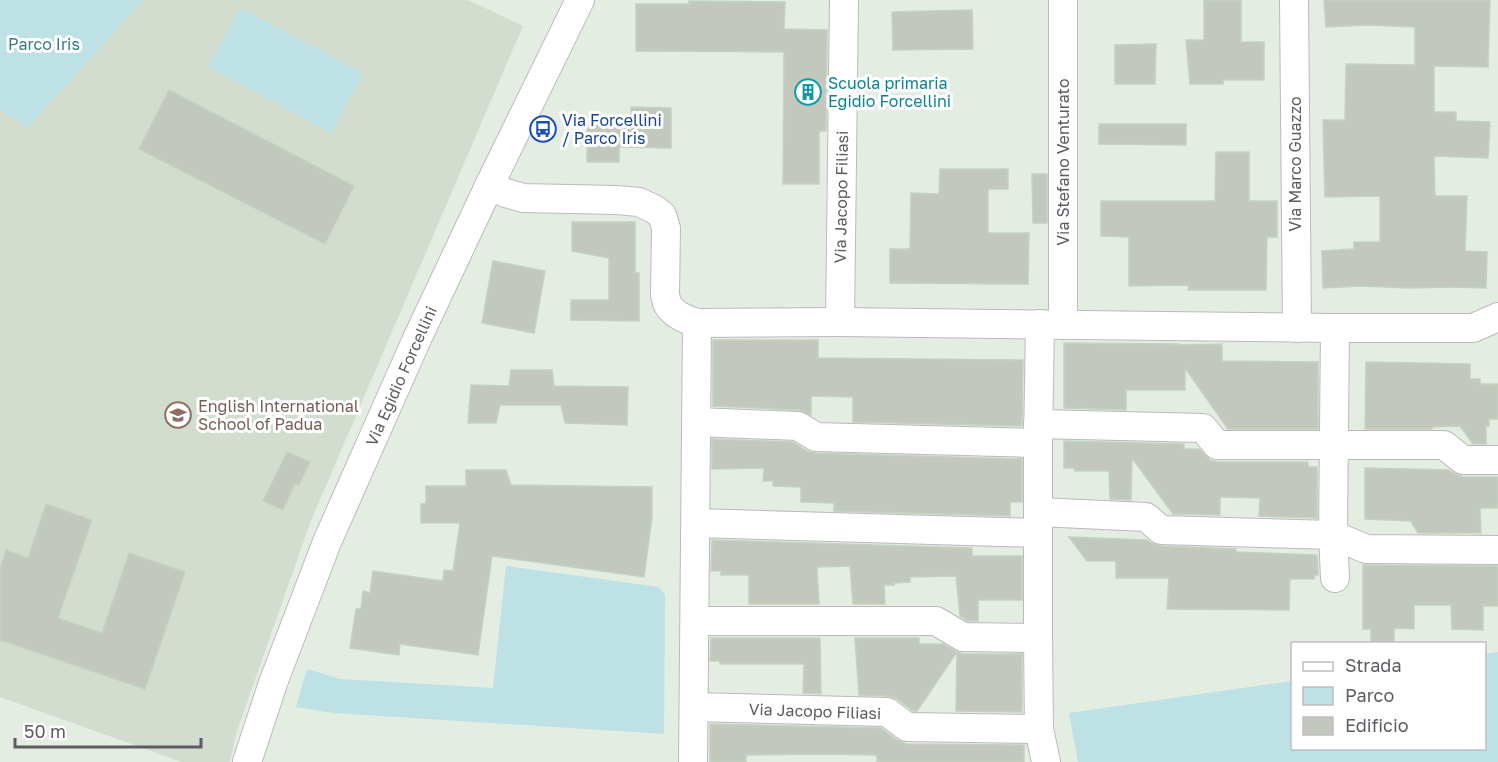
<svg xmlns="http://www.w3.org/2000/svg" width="1498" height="762" font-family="'Golos Text',sans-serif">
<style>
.education{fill:#d2ddd0}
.green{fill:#bee1e5}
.building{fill:#c2c8be;stroke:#c4d2c1;stroke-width:1.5}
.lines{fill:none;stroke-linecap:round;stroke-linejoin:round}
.minor-casing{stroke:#bdb8bf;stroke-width:30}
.minor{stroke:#fff;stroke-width:28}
.labels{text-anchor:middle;stroke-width:6;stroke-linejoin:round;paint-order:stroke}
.park-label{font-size:16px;fill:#367b87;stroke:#fff}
.culture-label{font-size:16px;fill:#0d838f;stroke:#fff;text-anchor:start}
.transit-label{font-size:16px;fill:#164399;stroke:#fff;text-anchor:start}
.street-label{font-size:16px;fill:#605b63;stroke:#fff}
.education-label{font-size:16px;fill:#785e54;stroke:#fff;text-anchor:start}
</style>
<rect width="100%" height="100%" fill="#e4ede2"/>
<path class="education" d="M143,0H468L523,26L310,523L236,734L230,762H182L0,697V110L28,126Z"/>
<g class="green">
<path d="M0,0H143L28,127L0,110Z"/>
<path d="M240,8L363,73L332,133L208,67Z"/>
<path d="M506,566L659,587L665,595L664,734L333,713L296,707L307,669L341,679L493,688Z"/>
<path d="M1498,652V762H1078L1069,713L1292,681V748H1484L1485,654Z"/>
</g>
<g class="building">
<path d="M1204,0H1241V42H1264V80H1223V84H1190L1186,40H1204Z"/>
<path d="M1324,0H1490L1488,67L1434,66V112H1456V121L1490,122L1488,158L1434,156L1435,196H1467L1465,251L1487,252L1486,288L1452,287L1409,288L1362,286L1323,288L1322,251L1354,249V242H1380V196L1325,197L1323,120H1345L1346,64L1415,65V27L1369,25L1326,27Z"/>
<path d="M689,1L785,2L784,29L827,30L826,131H819V184H783L784,52L636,51V4H689Z"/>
<path d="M972,10L973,49L893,50L892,12Z"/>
<path d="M1156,44L1155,84H1115V45Z"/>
<path d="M169,90L354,186L325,244L139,149Z"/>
<path d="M631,107L671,108V148L619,147V162H587V125H631Z"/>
<path d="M1099,124H1186V145L1099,144Z"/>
<path d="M1216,152H1249V201H1277V237H1267L1266,290H1188L1189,285L1129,286V237L1101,236V201H1215Z"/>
<path d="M940,169H1008V189H988V233H1029L1028,284L890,283V249H910L911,193L939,194Z"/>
<path d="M1032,174H1047V223H1033Z"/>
<path d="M572,222H635V273H639V321L571,320V300H609V258L572,251Z"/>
<path d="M493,261L545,271L534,333L482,323Z"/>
<path d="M713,340H818V358L1023,360L1022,426L853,422V397L811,396V415L799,410L713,406Z"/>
<path d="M1064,343L1179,344V345L1222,344V361L1318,362V429H1228L1185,368V390H1126V410L1064,408Z"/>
<path d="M1366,362L1470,364V379H1480V384H1498V419H1489V426H1486V444H1473L1460,426L1432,427V429H1365Z"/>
<path d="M511,370H552L554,386L628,387L627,425L565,423L561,405H500L496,423H468L471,385L509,386Z"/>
<path d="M712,439L793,442L807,451L816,453L1022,459V502H1010V516L834,511V503L801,502V487L773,486V481H763L764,468L712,469Z"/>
<path d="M1064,441L1184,444V449H1199L1210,460L1217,462H1308V467H1317V518L1259,516L1260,498L1220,497V515L1173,514L1132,458L1131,500L1110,499L1109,471H1075L1074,468H1064Z"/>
<path d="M287,452L310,462L299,485L295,484L283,510L263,501Z"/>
<path d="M1365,468L1449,470L1453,473L1463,477H1498V508H1480L1481,533H1418L1411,521L1365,519Z"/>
<path d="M466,470H506L511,485L652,487V517L644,577L492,556L478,655L400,644L399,655L350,648L356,609H361L363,591L370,593L373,571L443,581L444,570L453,571L460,523H421V504L426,503V486H466Z"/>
<path d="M46,504L92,520L58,618L102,633L129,553L185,572L145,689L0,640V569L6,550L28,558Z"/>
<path d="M1069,537L1147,540L1151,543L1161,546L1236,549V552L1317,555L1318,575H1315L1314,579H1290L1289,610L1167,609L1169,578H1116V561H1087Z"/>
<path d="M712,540L972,548V556H1022V600H978V621H968L960,616L956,576L910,577V582L894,583V585H884L885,604H853L850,566L817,567L819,604H749V575H721V571H711Z"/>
<path d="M1363,565L1498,566V606H1483V630L1452,629L1451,605H1414V629L1394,628V644H1371V629H1363Z"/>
<path d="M711,638H820L821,694L803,693L804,664H720V661H710Z"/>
<path d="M855,638H919V644H943L957,652L917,711H913L897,699L888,696L859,695Z"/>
<path d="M957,652L963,654H1022V712L956,711Z"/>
<path d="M710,724L881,728L897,740L907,744L1024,745V762H877V755L824,754L746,755V762H710Z"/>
</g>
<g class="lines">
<g class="minor-casing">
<g id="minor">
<path d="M1063,0V325"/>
<path d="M1294,0L1297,328"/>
<path d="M489,186L506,193L523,198L616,200L639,202L654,209L662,215L666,228L665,295C666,298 666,302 668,305C673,314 687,320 697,323L840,322L1335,328H1473L1498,317"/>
<path d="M840,322L844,0"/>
<path d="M1040,324L1038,443V638L1039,729L1046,762"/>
<path d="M1335,328L1333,535L1335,578"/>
<path d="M697,422L798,426L816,437L1038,443"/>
<path d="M1038,424L1203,428L1217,445H1444L1463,460H1498"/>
<path d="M1039,512L1146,517L1161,530L1333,535L1366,549L1498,550"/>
<path d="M696,523L1038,533"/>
<path d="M696,621H936L963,637L1038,638"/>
<path d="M694,707L887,712L907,727L1039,729"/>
<path d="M247,762L273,683L327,542L416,341L489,186L580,0"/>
<path d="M693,762L697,323"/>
</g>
</g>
<use href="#minor" class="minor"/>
</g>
<defs>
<g id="building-ring" transform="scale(1.35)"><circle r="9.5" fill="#fff" stroke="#0f9aa8" stroke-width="1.5"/><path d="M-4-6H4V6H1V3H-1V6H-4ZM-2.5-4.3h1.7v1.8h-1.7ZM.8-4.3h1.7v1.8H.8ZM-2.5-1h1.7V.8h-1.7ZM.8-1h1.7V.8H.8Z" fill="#0f9aa8"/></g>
<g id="bus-ring" transform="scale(1.35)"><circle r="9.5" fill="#fff" stroke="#1a4fb4" stroke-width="1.5"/><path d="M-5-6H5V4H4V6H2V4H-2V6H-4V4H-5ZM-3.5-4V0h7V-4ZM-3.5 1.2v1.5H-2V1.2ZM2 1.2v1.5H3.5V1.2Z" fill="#1a4fb4"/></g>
<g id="school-ring" transform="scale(1.35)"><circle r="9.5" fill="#fff" stroke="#8d6e63" stroke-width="1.5"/><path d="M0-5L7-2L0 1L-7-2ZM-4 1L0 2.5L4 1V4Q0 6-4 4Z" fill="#8d6e63"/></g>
</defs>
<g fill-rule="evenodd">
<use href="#building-ring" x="808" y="92"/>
<use href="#bus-ring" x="543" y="129"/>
<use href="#school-ring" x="178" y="415"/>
</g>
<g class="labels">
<g class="park-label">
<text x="44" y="50">Parco Iris</text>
</g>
<g class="culture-label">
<text x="828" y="89">Scuola primaria<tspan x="828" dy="18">Egidio Forcellini</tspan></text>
</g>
<g class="transit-label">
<text x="562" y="126">Via Forcellini<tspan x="562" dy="18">/ Parco Iris</tspan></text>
</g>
<g class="street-label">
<text transform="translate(1063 162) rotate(-90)" y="6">Via Stefano Venturato</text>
<text transform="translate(1295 164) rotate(-90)" y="6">Via Marco Guazzo</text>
<text transform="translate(841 197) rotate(-89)" y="6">Via Jacopo Filiasi</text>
<text transform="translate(401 376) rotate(-66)" y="6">Via Egidio Forcellini</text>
<text transform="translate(815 711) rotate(2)" y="6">Via Jacopo Filiasi</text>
</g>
<g class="education-label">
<text x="198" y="412">English International<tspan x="198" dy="18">School of Padua</tspan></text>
</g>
</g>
<rect x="1291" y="642" width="195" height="108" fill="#ffffff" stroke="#bfbdc1" stroke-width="1.5"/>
<rect x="1303" y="662" width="30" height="9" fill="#ffffff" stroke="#bfbdc1" stroke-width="1.5"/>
<text x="1345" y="672" font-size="18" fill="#605b63">Strada</text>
<rect x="1303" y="687" width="30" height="18" fill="#bee1e5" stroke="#bfbdc1" stroke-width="1.5"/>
<text x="1345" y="702" font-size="18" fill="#605b63">Parco</text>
<rect x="1303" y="717" width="30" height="18" fill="#c2c8be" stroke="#bfbdc1" stroke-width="1.5"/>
<text x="1345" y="732" font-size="18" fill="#605b63">Edificio</text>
<path d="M15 738v9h186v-9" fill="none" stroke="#605b63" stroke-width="3"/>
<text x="24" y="738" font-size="18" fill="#605b63" stroke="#ffffff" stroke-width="4.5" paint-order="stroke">50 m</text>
</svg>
